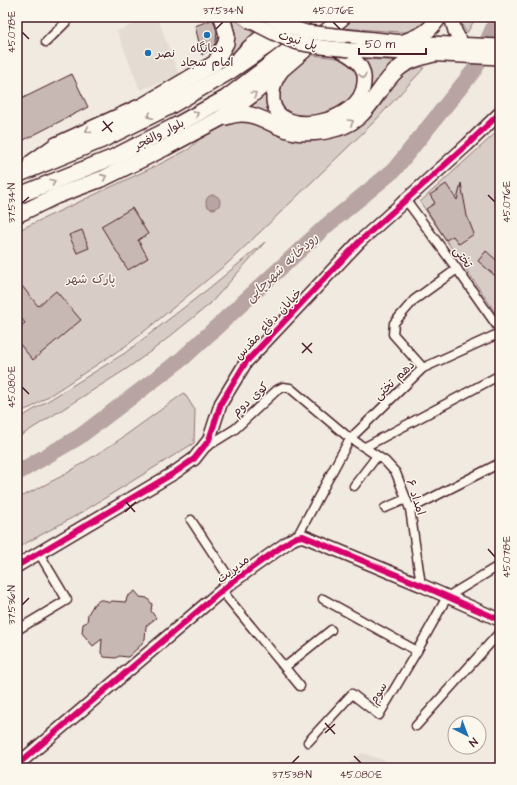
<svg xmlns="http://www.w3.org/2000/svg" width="517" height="785" font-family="'Architects Daughter','Playpen Sans Arabic',sans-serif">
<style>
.built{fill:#e4dbd2}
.green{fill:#d8ccc6;stroke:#917678}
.water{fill:#b8a4a2;stroke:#8c6f72}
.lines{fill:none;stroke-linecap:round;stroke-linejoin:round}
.river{stroke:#b8a4a2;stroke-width:16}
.building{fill:#c8b8b3;stroke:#4a1f2b}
.street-casing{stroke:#4a1f2b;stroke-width:11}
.secondary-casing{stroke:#4a1f2b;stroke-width:15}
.primary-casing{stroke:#4a1f2b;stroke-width:16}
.highway-casing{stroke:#4a1f2b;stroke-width:18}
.street{stroke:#fbf7ec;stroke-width:8}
.secondary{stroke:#fbf7ec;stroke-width:12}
.primary{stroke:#fbf7ec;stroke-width:13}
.highway{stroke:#fbf7ec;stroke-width:15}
.primary-bridge-casing{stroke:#4a1f2b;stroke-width:16;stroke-linecap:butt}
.primary-bridge{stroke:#fbf7ec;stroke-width:13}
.cycleway-casing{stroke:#fbf7ec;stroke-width:8}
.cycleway{stroke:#d6006c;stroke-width:6}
.oneway{stroke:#ab9695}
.ticks{fill:none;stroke:#4a1f2b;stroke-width:1.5}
.poi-dot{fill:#1f6fb2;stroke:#fbf7ec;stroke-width:1.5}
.labels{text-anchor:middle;stroke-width:3;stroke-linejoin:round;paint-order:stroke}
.street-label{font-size:12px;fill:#4a1f2b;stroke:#fbf7ec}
.poi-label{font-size:12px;fill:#4a1f2b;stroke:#fbf7ec}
.park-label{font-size:12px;fill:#6e4a52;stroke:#fbf7ec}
.water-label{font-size:13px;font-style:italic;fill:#704e55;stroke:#fbf7ec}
.neatline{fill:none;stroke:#4a1f2b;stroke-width:1.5}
.ticks-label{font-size:10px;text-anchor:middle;fill:#4a1f2b}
</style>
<rect width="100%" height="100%" fill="#f0eae0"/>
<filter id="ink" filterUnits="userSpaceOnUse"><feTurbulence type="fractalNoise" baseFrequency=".025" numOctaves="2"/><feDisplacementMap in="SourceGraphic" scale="8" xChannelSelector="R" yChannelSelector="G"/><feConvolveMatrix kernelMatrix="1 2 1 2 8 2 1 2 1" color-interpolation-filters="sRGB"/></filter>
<g filter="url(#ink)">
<g class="built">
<path d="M152,17H157L179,75L140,90L117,31Z"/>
<path d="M362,753L406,768H343Z"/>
</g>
<g class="green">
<path d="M231,17L256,35L231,55L235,34Z"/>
<path d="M354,17H434L416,33L341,28Z"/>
<path d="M460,17H476L467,33L463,27Z"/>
<path d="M305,54L345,59L354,66L360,77L355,99L329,116L294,117L281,108L276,87Z"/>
<path d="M361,59L404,61L368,101L371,77L369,69Z"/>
<path d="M420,66L424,68L373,123L229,262L130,343L32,407L17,413V231L162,163L189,149L204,135L234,120L244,119L316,139L348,133L364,123L375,112L386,98L394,82L402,74L413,67Z"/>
<path d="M264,93L267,103L279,121L257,109H238Z"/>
<path d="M500,129V319L420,202Z"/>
<path d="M265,242L210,304L158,346L125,370L17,438V420L125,353L208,289Z"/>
<path d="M184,393L195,410L194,443L79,514L17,548V499L64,475L119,440Z"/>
</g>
<circle class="water" cx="213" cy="202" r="7"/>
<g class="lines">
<path class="river" d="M17,473L79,437L183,358L326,226L394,170L475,69L498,17"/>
</g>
<g class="building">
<path d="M213,19L217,31L216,42L213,47L202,55L195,26Z"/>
<path d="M72,74L88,107L20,142L17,137V101Z"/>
<path d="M461,183L467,216L474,234L459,244L453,236L446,240L426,209L435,203L430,195L446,184L457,200Z"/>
<path d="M132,208L148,234L138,240L148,258L128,270L101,226Z"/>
<path d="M82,230L89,248L77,253L69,235Z"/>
<path d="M486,251L500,263V280L478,261Z"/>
<path d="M22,286L38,306L56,291L81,320L33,360L17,341V329L25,323L17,313V291Z"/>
<path d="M135,591L140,597L147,598L152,604L151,611L156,618L146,626L145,639L139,647L128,657L119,656L116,658L104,657L101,653L102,639L93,646L82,633L83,624L87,622L88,614L94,604L100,600H104L109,603L112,601L126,602L127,597Z"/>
</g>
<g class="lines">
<g class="street-casing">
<g id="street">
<path d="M46,42L71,17"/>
<path d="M406,200L457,269L500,330"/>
<path d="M423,368L393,334L394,323L414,300L457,269"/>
<path d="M355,434L423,368L500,333"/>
<path d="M206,447L235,429L277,390L283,387L290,388L347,436L385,461L396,473L410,509L421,585"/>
<path d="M365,447L500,375"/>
<path d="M354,486L377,456"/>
<path d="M385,508L406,499"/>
<path d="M410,509L500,463"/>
<path d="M191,520L232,582"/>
<path d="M297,537L347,444"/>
<path d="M222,591L300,686"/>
<path d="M323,599L417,651"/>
<path d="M17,630L67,600L39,553"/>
<path d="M285,667L331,630"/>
<path d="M416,726L500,632"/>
<path d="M308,742L352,694L379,715L417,651L447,597L500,565"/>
</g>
</g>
<g class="secondary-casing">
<g id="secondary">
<path d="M17,566L174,473L194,459L209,440L221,403L246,362L359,242L467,145L500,113"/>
<path d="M17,765L232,582L291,540L297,537L303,536L421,585L500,620"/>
</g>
</g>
<g class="primary-casing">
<g id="primary">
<path d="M451,17L455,31L462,44"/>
<path d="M344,36L404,42L500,46"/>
<path d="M350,50L500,58"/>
<path d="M232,67C245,46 268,32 287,17"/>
<path d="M281,72C274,81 272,89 273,100C276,139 361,124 364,83C365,76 363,68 358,63C353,57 344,53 338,49"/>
</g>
</g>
<g class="highway-casing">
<g id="highway">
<path d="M404,42C421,35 429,33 439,17"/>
<path d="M226,117C254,106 269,127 295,132C309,134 325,132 338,128C370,119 375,89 398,69C407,61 421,57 434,54"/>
<path d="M31,163L56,145L144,105L215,63L226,43L227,35L222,17"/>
<path d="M17,175L102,140L167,108L229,72L267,46L305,17"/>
<path d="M17,196L114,157L177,125L226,98L294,46"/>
<path d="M17,215L56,196L104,178L165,148L221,118L252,95L343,17"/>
</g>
</g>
<use href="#street" class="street"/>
<use href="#secondary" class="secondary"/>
<use href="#primary" class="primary"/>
<use href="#highway" class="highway"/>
<g class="primary-bridge-casing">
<g id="primary-bridge">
<path d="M270,17L285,25L306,32L344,36"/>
<path d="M250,21C264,28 279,37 295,42C312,47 332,48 350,50"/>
</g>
</g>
<use href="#primary-bridge" class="primary-bridge"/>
<g class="cycleway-casing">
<g id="cycleway">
<path d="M17,566L174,473L194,459L209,440L221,403L246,362L359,242L467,145L500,113"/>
<path d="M17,765L232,582L291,540L297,537L303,536L421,585L500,620"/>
</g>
</g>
<use href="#cycleway" class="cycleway"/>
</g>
<defs><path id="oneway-chevron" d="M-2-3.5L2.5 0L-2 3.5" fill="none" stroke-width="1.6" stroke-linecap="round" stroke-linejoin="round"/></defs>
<g class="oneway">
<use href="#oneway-chevron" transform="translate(363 76) rotate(80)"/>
<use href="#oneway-chevron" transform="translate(254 94) rotate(-39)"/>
<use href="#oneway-chevron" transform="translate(196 114) rotate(-29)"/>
<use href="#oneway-chevron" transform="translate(150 116) rotate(154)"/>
<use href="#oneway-chevron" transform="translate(351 122) rotate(-31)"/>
<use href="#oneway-chevron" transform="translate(88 130) rotate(156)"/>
<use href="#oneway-chevron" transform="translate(104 177) rotate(-24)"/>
<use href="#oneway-chevron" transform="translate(53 182) rotate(-22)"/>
</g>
</g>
<path class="ticks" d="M333,22L340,29M216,29L223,22M22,32L29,39M103,121L112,132M102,131L113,122M488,195L495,202M22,203L29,197M302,343L312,353M302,353L312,343M22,387L29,394M126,502L135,512M125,512L136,502M488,549L495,557M22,605L29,598M325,723L335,734M325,733L335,724M354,756L361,763M292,763L299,756"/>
<g class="poi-dot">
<circle cx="207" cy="35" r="4"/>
<circle cx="148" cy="53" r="4"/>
</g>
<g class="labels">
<g class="street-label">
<text transform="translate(298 40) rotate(16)" y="4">پل نبوت</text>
<text transform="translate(159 134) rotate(-27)" y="4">بلوار والفجر</text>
<text transform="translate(463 257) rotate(54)" y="4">تختی</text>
<text transform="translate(268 324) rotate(-47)" y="4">خیابان دفاع مقدس</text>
<text transform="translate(394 380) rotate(-43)" y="4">دهم تختی</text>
<text transform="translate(250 399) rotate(-42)" y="4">کوی دوم</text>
<text transform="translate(416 497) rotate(72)" y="4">امداد ۶</text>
<text transform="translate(233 569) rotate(-38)" y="4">مدیریت</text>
<text transform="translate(378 693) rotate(-59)" y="4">سوم</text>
</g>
<g class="poi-label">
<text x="207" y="52">دمانگاه<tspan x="207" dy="14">امام سجاد</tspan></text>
<text x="156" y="57" text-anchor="start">نصر</text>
</g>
<g class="park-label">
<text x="91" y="283">پارک شهر</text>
</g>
<g class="water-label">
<text transform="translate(281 267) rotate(-43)" y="5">رودخانه شهرچایی</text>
</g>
</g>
<rect width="517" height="785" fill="none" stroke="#fbf7ec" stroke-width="44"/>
<g transform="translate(467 735) rotate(138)"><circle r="19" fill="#fbf7ec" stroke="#b4a19f"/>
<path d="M0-3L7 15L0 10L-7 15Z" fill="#1f6fb2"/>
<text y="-6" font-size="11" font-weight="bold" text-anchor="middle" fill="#4a1f2b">N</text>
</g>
<path d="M359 48v6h67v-6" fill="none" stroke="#4a1f2b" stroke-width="2"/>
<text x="365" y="48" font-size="12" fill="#4a1f2b" stroke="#fbf7ec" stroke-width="3" paint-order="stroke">50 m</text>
<rect x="22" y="22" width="473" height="741" class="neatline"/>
<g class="ticks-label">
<text x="223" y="14">37.534°N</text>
<text x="333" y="14">45.076°E</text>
<text transform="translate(11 32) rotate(-90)" y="4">45.078°E</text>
<text transform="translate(506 202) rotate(-90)" y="4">45.076°E</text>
<text transform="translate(11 203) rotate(-90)" y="4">37.534°N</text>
<text transform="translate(11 387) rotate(-90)" y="4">45.080°E</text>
<text transform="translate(506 557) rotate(-90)" y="4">45.078°E</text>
<text transform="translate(11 605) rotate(-90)" y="4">37.536°N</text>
<text x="292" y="778">37.538°N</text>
<text x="361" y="778">45.080°E</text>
</g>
</svg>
